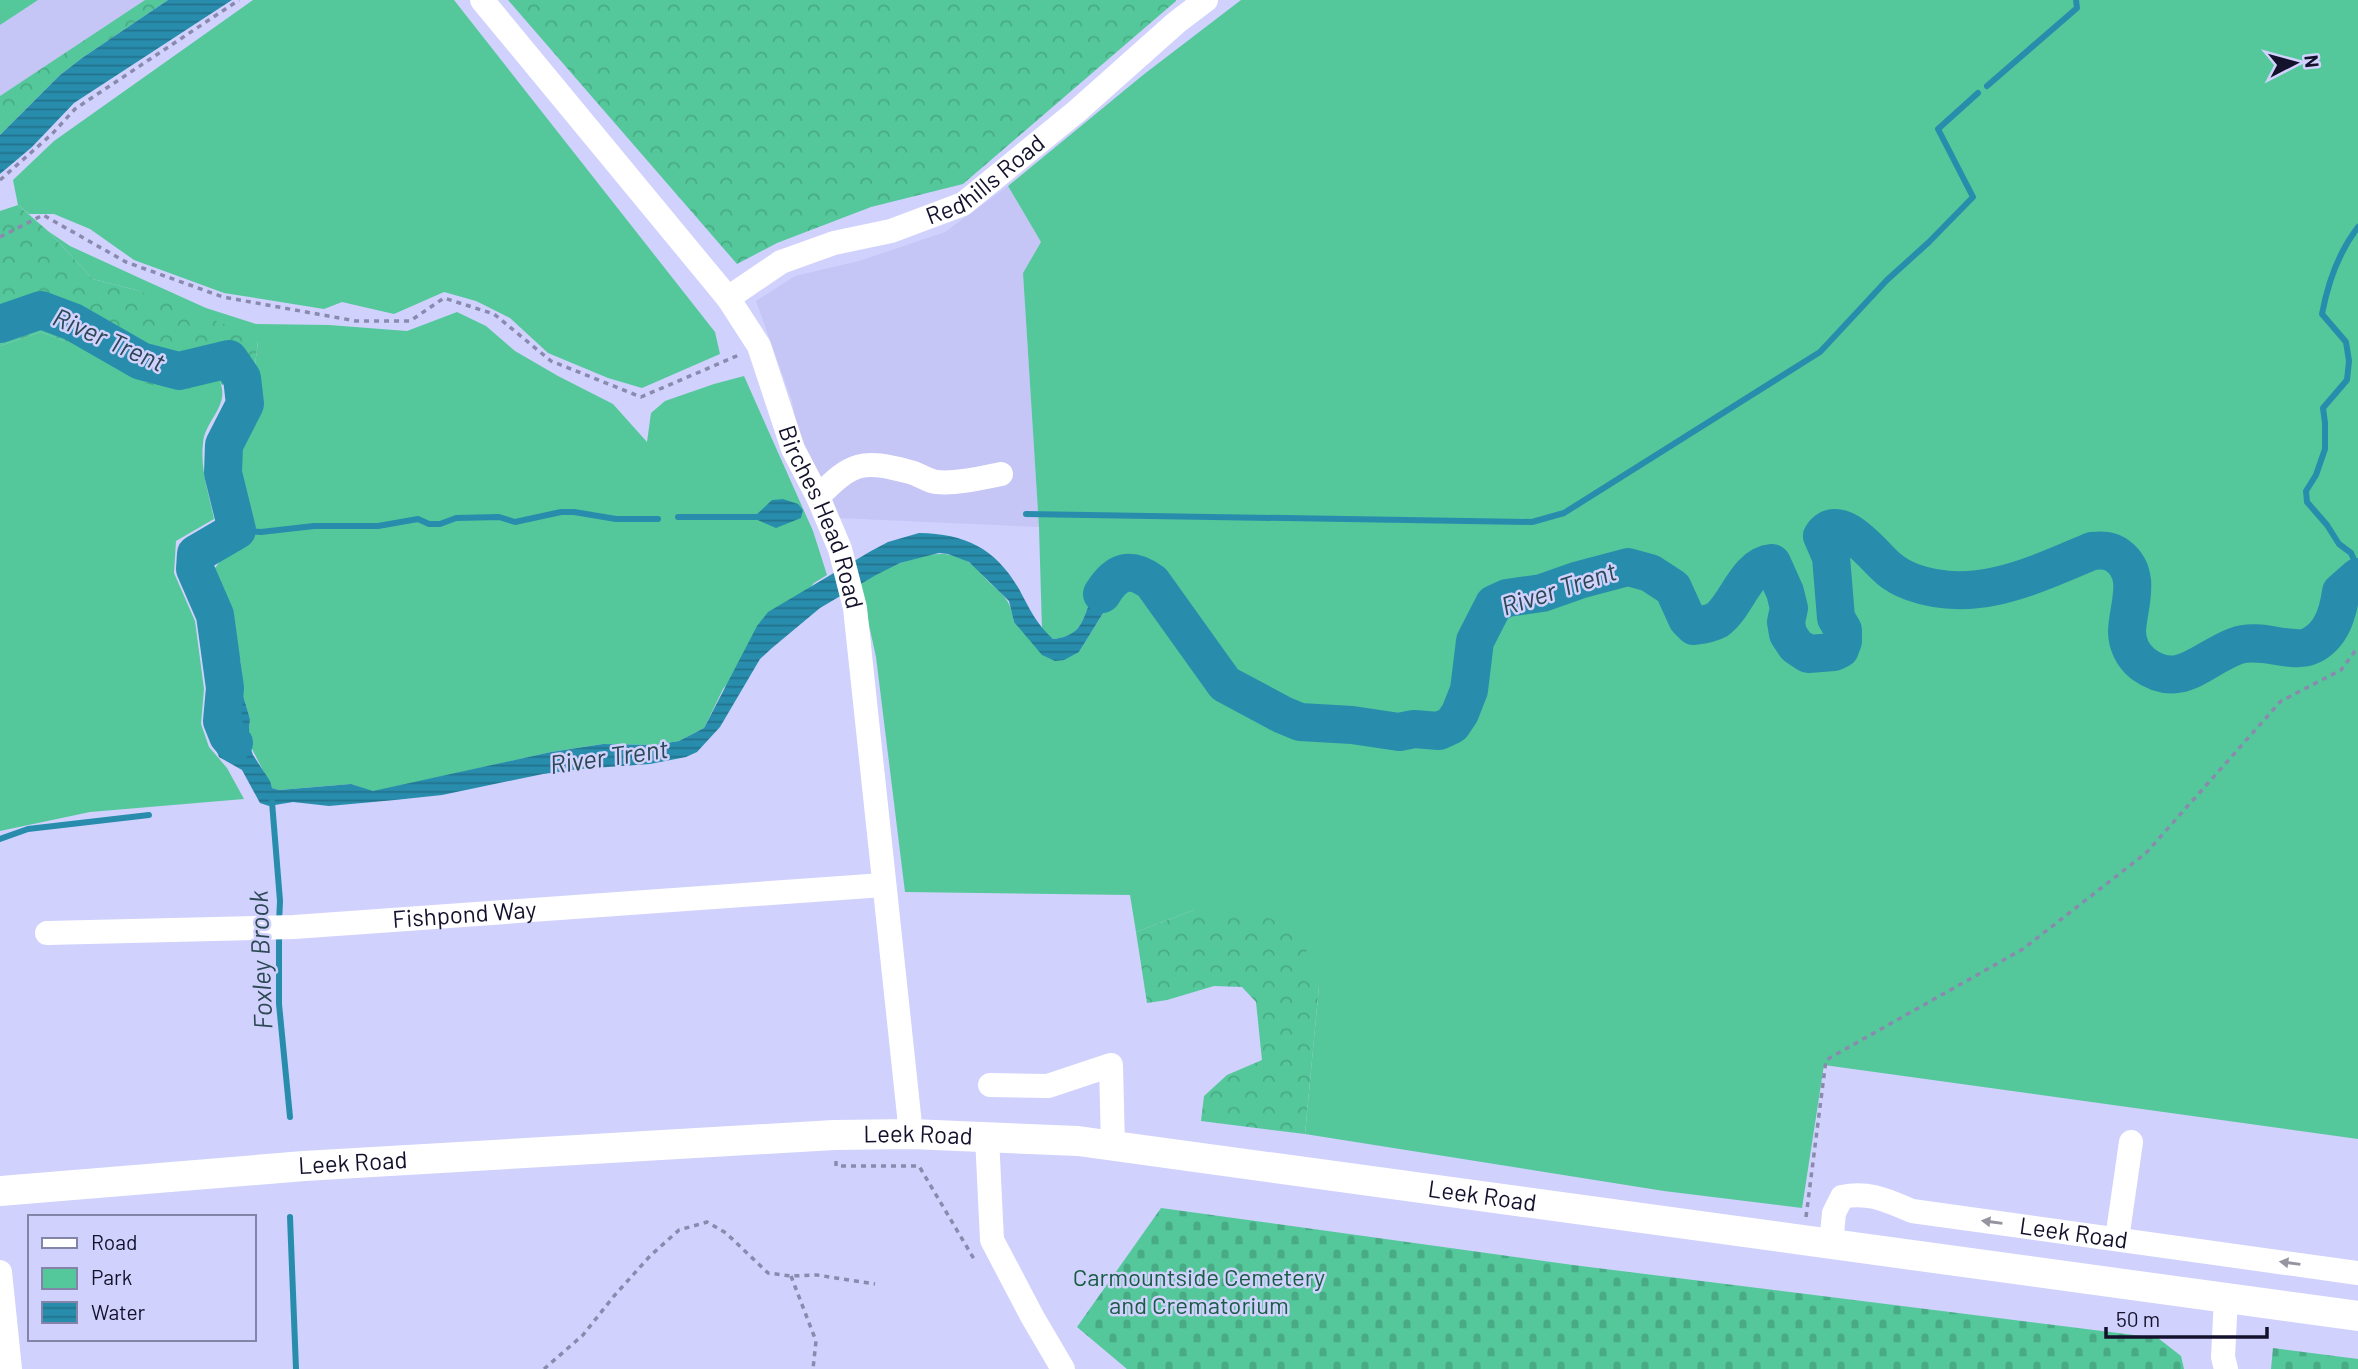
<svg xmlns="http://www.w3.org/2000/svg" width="2358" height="1369" font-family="Barlow,sans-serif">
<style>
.built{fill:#c5c5f6}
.green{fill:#54c89a}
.forest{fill:url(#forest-crowns)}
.cemetery{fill:url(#cemetery-stones)}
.water{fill:url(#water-rules)}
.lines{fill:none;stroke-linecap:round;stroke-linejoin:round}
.stream{stroke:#288dad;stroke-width:6}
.river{stroke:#288dad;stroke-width:38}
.path{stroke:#8a8aaf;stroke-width:3.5;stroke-dasharray:5 5;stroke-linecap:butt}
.minor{stroke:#fff;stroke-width:24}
.major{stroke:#fff;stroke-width:30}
.oneway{fill:#9594a0}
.labels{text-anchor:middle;stroke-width:5;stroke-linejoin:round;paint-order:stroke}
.street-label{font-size:24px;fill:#13112b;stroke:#d0d1fd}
.park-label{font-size:24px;fill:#195c43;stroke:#d0d1fd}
.water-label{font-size:26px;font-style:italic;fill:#2b4853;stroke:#d0d1fd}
</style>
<defs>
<pattern id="forest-crowns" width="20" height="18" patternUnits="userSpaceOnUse" patternTransform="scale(1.75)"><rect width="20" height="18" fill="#54c89a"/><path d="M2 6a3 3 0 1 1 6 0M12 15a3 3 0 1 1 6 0" fill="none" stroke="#48ab85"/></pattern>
<pattern id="cemetery-stones" width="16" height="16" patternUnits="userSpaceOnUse" patternTransform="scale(1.75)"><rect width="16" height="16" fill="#54c89a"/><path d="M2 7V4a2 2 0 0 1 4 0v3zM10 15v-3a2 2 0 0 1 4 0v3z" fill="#48ab85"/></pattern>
<pattern id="water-rules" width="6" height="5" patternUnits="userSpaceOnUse" patternTransform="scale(1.75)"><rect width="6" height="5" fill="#288dad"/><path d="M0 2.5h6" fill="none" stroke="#21728d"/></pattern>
</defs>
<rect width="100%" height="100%" fill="#d0d1fd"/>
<g class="built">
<path d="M38,0H145L0,96V25Z"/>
<path d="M1008,186L1041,242L1023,273L1039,527L838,518L799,441L792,401L756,301L795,276L859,261L945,232Z"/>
</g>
<g class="green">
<path d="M0,0H38L0,25Z"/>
<path d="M253,0H454L715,332L720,354L642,388L608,378L548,353L510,318L476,301L444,292L394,314L342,302L324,309L224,293L134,260L90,229L54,214H29L18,205L13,180L54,141Z"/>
<path d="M1241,0H2358V1139L1824,1065L1802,1208L1664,1191L1305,1134L1319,986L1194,910L1136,932L1130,895L905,892L876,657L860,584C888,567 938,540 970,563C977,568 983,576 989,582C1005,597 1010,599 1014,622L1079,652L1113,597L1122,585L1133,582L1144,587L1146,563C1121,550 1103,577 1092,597C1087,607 1085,619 1078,628C1072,636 1062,638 1053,639L1042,630L1039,527L1023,273L1041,242L1008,186L1143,75Z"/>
<path d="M48,231L70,246L144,280L206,308L256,324L329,325L407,331L457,312L486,326L515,351L558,376L613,404L647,442L651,413L665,401L714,384L744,376L813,531L827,575L814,583L723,689L704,728L679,741L654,745L603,744L551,752L373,792L351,784L279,790L272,788L248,741L250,719L242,692L241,663L223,600L212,572L224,556L234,553L247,522L238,466L242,440L253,419L255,365L258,342L136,290L93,279Z"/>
<path d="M41,332L64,341L220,382C230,406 205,420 203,443C200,470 209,493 214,519L176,541L174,573L195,621L204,689L201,724L209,747L227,768L244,799L90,812L0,831V346Z"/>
</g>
<g class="forest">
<path d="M145,0H168L82,58L60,75L0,135V96Z"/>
<path d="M508,0H1176V1L963,184L871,207L777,243L737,264Z"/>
<path d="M18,205L48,231L93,279L136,290L175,304L233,328L258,341L255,365L222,385L220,382L179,392L133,380L64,341L41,332L0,346V211Z"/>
<path d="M1215,909L1259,914L1299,930L1319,986L1305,1134L1201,1121L1204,1096L1227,1075L1262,1060L1256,1002L1242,987L1214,986L1167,1000L1147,1003L1136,932L1194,910Z"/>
</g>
<g class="cemetery">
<path d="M1161,1208L1573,1265L2158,1338L2181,1356L2184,1369H1127L1077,1327Z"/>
<path d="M2273,1348L2358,1359V1369H2271Z"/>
</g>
<g class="water">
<path d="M168,0H232L74,103L32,147L0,174V135L60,75L82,58Z"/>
<path d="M783,499L798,504L803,510L801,518L776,528L753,518L772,500Z"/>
<path d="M919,533C966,534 995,548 1019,589C1029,608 1037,625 1053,639C1063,638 1072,635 1078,628C1085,619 1087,607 1092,597C1103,577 1121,550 1147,563L1144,587L1133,582L1122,585L1113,597L1079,652L1064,660L1055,661L1042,655L1014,622L1009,601L969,562L948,554L939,553L915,559L900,563L876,575L820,608L772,648L760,659L720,727L697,752L686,757L650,764L580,769L543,774L442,795L395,800L329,806L293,802L269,806L260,803L242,770L219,757L213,741L217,696L242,692L250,719L248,741L253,755L270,781L272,788L279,790L351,784L373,791L551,752L603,744L654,745L679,741L704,728L757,626L768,612L871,551L888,542Z"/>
</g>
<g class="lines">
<g class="stream">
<path d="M1987,86L2077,8L2076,0"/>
<path d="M2358,227C2338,253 2328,282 2322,314L2346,342L2349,361L2347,380L2323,408L2325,423V449L2316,475L2306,491L2307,502L2327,525L2339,544L2351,553L2358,569"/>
<path d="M1026,514L1532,522L1564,513L1820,352L1887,280L1929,242L1973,197L1938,129L1978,93"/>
<path d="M678,517H759"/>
<path d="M237,530L261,532L314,526H378L418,519L429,524H440L456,518L499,517L515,522L561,512H574L616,519H658"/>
<path d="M272,802L280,901L279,923"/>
<path d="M0,839L28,829L149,815"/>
<path d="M279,934V1004L290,1117"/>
<path d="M290,1217L296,1369"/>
</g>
<g class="river">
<path d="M0,324L41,310L73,322L141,361L179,371L229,359L242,378L245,404L224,445L223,473L237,530L196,554L195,569L215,615L225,688L222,721L228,736L234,743"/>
<path d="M1102,594C1116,571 1130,566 1152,582L1225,684L1283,715L1300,722L1352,725L1399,732L1414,729L1439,731L1452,725L1460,713L1469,690L1475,641L1494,604L1507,598L1542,593L1579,580L1628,567L1650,573L1673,588L1687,619L1694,626C1702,625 1710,624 1717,620C1736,607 1746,565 1772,563L1785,592L1789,608L1786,622L1788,634L1796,646L1808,654L1834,652L1840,649L1843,641V630L1836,618L1831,557L1822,536C1840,509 1875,558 1889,569C1896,575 1904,579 1912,582C1975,605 2035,575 2092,551C2102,550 2110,550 2118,556C2143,575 2128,606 2127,631C2127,644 2133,656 2143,664C2180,691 2201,659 2236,646C2260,637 2292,654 2310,646C2332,636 2338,612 2341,592L2358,577"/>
</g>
<g class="path">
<path d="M0,180L52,134L75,109L239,0"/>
<path d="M0,237L43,215L126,262L223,297L356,321H410L444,298L494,314L551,361L641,397L739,355"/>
<path d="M836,1161V1166H919L974,1259"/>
<path d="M1806,1217L1826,1060L2023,949L2146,853L2281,701L2341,670L2358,647"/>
<path d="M791,1276L816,1341L813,1369"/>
<path d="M544,1369L583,1335L614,1296L650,1256L679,1230L707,1222L726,1233L768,1273L791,1276L817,1275L875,1284"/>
</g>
<g class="minor">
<path id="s1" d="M482,0L728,298L759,346L793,449L818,497L840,549L855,608L911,1134"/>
<path id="s2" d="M728,298L781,262L834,243L891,231L963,204L1077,111L1177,22L1206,0"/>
<path d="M818,497C852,462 862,459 910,472C919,474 927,481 936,482C957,484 981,478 1001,474"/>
<path id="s3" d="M47,933L294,927L883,885"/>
<path d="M990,1085L1048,1086L1111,1065L1113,1146"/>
<path d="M987,1137L992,1240L1033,1318L1063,1369"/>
<path d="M2117,1239L2131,1142"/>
<path id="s4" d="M1831,1244L1834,1213L1842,1197C1869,1191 1888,1201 1912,1211L2358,1273"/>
<path d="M0,1272L10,1369"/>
<path d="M2226,1369L2223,1357L2226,1298"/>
</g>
<path class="major" id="s5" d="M0,1191L304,1166L834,1135L911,1134L1078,1141L2358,1316"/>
</g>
<defs><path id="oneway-solid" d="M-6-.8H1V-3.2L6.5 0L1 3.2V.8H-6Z" transform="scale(1.75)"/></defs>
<g class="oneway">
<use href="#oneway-solid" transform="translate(1992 1222) rotate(-172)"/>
<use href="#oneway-solid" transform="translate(2290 1263) rotate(-172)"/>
</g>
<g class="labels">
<g class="street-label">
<text dy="8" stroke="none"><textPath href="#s2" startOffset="287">Redhills Road</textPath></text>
<text dy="8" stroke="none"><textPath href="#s1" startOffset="626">Birches Head Road</textPath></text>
<text dy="8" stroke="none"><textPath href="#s3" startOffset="418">Fishpond Way</textPath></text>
<text dy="8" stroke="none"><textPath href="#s5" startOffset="920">Leek Road</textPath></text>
<text dy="8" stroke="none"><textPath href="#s5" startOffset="354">Leek Road</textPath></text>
<text dy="8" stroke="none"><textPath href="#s5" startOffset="1488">Leek Road</textPath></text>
<text dy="8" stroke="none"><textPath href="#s4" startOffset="285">Leek Road</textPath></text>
</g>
<g class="park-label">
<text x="1199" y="1286">Carmountside Cemetery<tspan x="1199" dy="28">and Crematorium</tspan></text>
</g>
<g class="water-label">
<text transform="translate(109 340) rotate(24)" y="9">River Trent</text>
<text transform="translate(1559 589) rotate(-18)" y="9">River Trent</text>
<text transform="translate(609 757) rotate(-8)" y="9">River Trent</text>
<text transform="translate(261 960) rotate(-92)" y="9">Foxley Brook</text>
</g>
</g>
<rect x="28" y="1215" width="228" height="126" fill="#d0d1fd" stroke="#8484a9" stroke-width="2"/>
<rect x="42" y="1238" width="35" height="10" fill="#ffffff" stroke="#8484a9" stroke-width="2"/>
<text x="91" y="1250" font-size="21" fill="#13112b">Road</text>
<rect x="42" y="1268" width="35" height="21" fill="#54c89a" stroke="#8484a9" stroke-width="2"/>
<text x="91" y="1285" font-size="21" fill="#13112b">Park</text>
<rect x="42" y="1302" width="35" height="21" fill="url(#water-rules)" stroke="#8484a9" stroke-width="2"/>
<text x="91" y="1320" font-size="21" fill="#13112b">Water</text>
<g transform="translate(2295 63) rotate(84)" stroke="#d0d1fd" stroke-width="5" paint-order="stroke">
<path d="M0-5L12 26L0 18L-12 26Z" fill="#13112b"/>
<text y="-10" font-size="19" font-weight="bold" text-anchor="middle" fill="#13112b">N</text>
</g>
<path d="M2106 1327v10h161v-10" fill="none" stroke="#13112b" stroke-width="3.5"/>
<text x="2116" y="1327" font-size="21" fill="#13112b" stroke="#d0d1fd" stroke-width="5" paint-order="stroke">50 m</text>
</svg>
